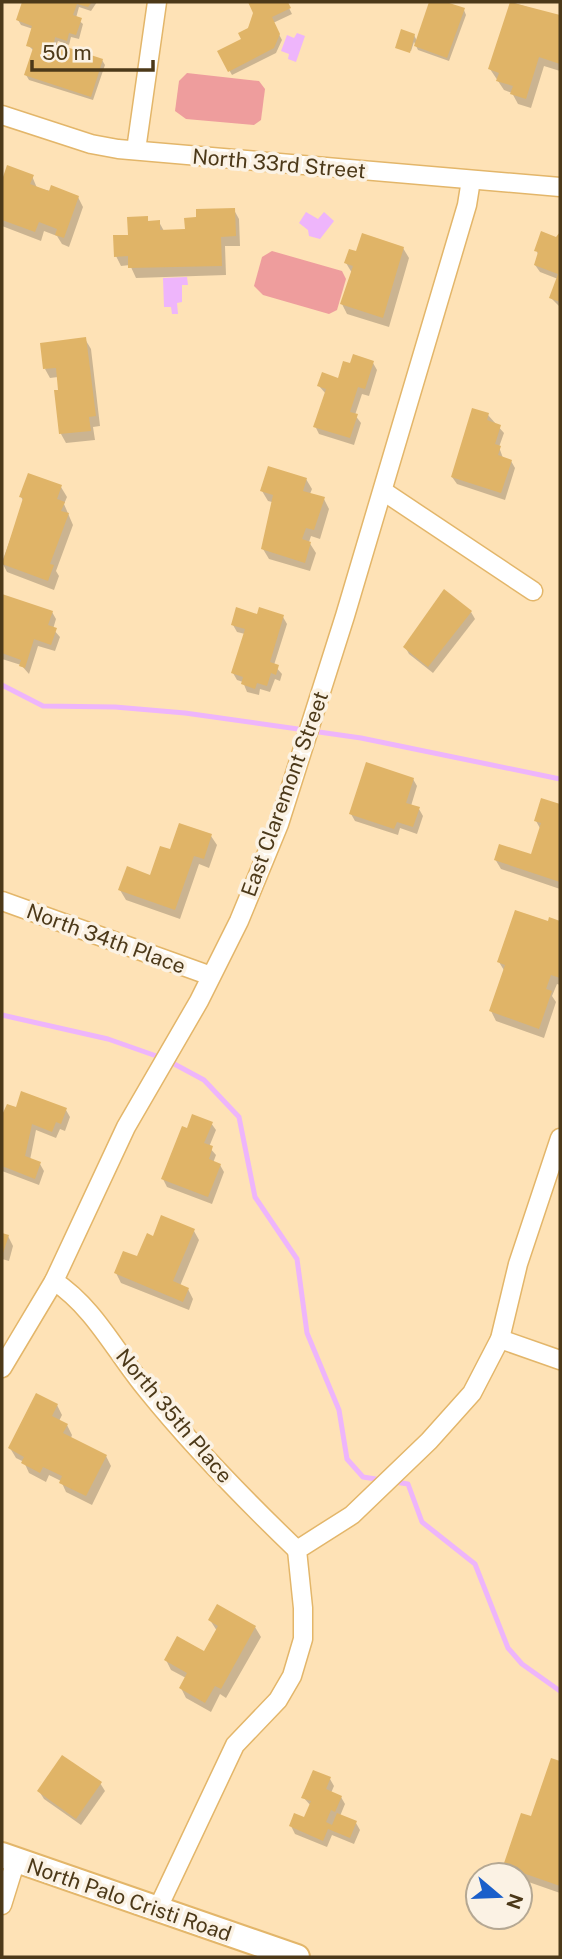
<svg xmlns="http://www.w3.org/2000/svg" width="562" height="1959" font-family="'Public Sans',sans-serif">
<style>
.green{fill:#ee9d9d}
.water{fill:#eeb5fb}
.shadow{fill:#0003}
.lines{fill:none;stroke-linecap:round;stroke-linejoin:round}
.stream{stroke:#eeb5fb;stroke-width:5}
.building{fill:#e0b467}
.street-casing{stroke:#e3b66a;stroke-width:21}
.secondary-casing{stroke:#e3b66a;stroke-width:28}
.street{stroke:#fff;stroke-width:18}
.secondary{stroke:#fff;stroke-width:24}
.labels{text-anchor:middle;stroke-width:7;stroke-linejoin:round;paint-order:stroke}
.street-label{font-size:21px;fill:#4c3919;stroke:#fbf2e4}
</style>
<rect width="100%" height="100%" fill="#fee2b6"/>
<g class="green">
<path d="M187,73L259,81L265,89L261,120L254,125L186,119L175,111L179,81Z"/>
<path d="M272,251L342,271L346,279L337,310L329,314L263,295L254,286L262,257Z"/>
</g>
<g class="water">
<path d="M297,33L305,36L296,62L288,59L289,54L281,51L287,35L294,38Z"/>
<path d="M306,212L318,219L324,212L334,221L320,239L309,236L308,230L299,223Z"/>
<path d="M187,277L188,285H182V302L177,303L178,314H172L171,307H164L163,278Z"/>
</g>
<g class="shadow">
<path d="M24,2H97L91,11L79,7L76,18L83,24L79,39L71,37L69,45L58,41L56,46L102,60L105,65L93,100L29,80L26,75L34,51L28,45L33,29L21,25L18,20Z"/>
<path d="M249,2H286L292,14L273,23L282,40L276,53L232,75L219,52L243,40L255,13Z"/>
<path d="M431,2L464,10L466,15L449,61L418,50L414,42L411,51L397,47L414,35L417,41Z"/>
<path d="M511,2L560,17V71L544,66L531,108L518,104L512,93L504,90L490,69Z"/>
<path d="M8,168L32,176L37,188L78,197L83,207L69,247L62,244L57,236L44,231L41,241L2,226V185Z"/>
<path d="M234,210L239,219L240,246H225L226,275L136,278L130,265L121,266L116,256L147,218L149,223L159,222L164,231L186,230Z"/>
<path d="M559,234H560V307L551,298L558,279L540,272L535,265L539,256L536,250L557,239Z"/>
<path d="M403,248L409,258L389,327L347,314L342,304L352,273L346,263L357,253Z"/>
<path d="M85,339L91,349L100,426L93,427L95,440L66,443L61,434L58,377L50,378L45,369Z"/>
<path d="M373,363L377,370L369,396L362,394L355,415L361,423L354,445L319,434L315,426L326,394L319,386L339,380L351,366Z"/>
<path d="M488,415L504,433L499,447L503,458L511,461L515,468L505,500L457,484L452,477Z"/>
<path d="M306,479L312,489L310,494L324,499L329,509L320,539L311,536L309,542L316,553L310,571L269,559L263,549L272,502L268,501L262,491Z"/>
<path d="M61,487L67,497L64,504L73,525L56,571L59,576L54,590L7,572L2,562L24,502L21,497Z"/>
<path d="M2,595L52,612L56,619L53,629L60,637L55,651L38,646L29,674L21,665L2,659Z"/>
<path d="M471,612L475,619L433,673L409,654L405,647Z"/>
<path d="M258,616L283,617L287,624L274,665L282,674L280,681L275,679L270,692L260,689L259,695L247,692L243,682L237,680L233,673L245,634L237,632L233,625Z"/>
<path d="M413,779L417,786L411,806L419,809L423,816L417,834L400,828L398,835L355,821L351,814Z"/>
<path d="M542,800L560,806V889L501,869L495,859L532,856L541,830L536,821Z"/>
<path d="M211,836L217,845L209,868L199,864L180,919L126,900L120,890L151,877L171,851Z"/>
<path d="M550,920L560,923V985L557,984L552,996L556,1002L544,1038L496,1021L491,1011L505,972L499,962Z"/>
<path d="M8,1106L17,1109L66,1110L70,1117L65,1131L60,1129L56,1138L36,1130L30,1160L40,1164L44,1171L39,1185L2,1171V1122Z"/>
<path d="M211,1123L216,1130L209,1147L216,1155L213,1163L220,1165L224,1172L212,1204L167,1187L163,1179L188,1130Z"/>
<path d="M194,1231L199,1240L180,1286L188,1289L193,1299L189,1310L121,1283L116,1273L138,1259L154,1238Z"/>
<path d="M2,1235L8,1236L13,1246L9,1261L2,1259Z"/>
<path d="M57,1405L62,1415L59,1421L67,1425L72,1435L71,1438L106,1456L111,1466L92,1505L66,1492L61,1481L49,1475L46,1482L29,1473L24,1462L16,1458L10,1448Z"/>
<path d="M210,1620L255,1627L261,1637L226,1698L220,1694L211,1712L186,1698L181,1688L186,1678L171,1670L166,1660L204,1653L217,1631Z"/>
<path d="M552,1760L560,1763V1893L520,1879V1875H510L505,1866L532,1819Z"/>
<path d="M330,1779L334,1786L331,1793L341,1797L345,1804L340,1816L356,1823L360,1830L354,1844L332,1835L327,1847L295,1834L291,1826L305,1819L311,1806L303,1797Z"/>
<path d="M100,1783L105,1791L81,1825L44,1799L39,1791Z"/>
</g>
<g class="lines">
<g class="stream">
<path d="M2,685L43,706L115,707L185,713L361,738L560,779"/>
<path d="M2,1015L108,1039L165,1059L204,1080L239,1117L255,1197L297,1259L307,1333L339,1410L347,1459L363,1477L382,1480"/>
<path d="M395,1482L408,1484L422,1522L475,1564L508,1648L522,1664L560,1691"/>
</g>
</g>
<g class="building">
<path d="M22,2H92L88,7L77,4L73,15L82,18L76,35L69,33L67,41L55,37L54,43L103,59L91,97L24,75L33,48L26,46L32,26L16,20Z"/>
<path d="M248,2H288L291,8L272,17L280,34L274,48L228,72L217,51L241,39L238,33L248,28L253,13Z"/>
<path d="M429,2H446L465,8L447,58L414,46Z"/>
<path d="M510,2L560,15V64L539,57L526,99L510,94L513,86L496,81L499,73L488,69Z"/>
<path d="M401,29L415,34L410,53L395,48Z"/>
<path d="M7,165L34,175L30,184L49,191L51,185L79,196L64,238L55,235L57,229L39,222L35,232L2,220V180Z"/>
<path d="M235,208L236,236L221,237L222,266L128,268V256L114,257L113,235H128L127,217L148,216V221L160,220V230L185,229L184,218L196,217V209Z"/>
<path d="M541,231L556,237L560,232V302L549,298L558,274L534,265L538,252L534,251Z"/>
<path d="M362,233L404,247L383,318L340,304L353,266L344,263L349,249L356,251Z"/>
<path d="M86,337L96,416L89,417L91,431L59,434L54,390H58L56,368L43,369L40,343Z"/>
<path d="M353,354L374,361L365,389L358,387L350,412L358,414L350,438L313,427L326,389L317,386L322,372L338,378L343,361L350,363Z"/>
<path d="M472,408L489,413L487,420L501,425L495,444L501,446L498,455L512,460L501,493L451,477Z"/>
<path d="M268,466L307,478L303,491L325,497L314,530L306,528L302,539L311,542L305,563L261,549L273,495L260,491Z"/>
<path d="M28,473L62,485L57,499L65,502L61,511L69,513L50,564L54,565L48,581L2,564L23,498L19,497Z"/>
<path d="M444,589L472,611L428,667L403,647Z"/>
<path d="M2,594L53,611L48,625L57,628L51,645L34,639L25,668L19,666L21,660L2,653Z"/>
<path d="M236,607L257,614L259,607L284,615L270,662L279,665L276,675L271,673L267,686L257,683L255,689L241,684L243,677L231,673L245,629L231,625Z"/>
<path d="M366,762L414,778L406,803L420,807L413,827L397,822L394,829L349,814Z"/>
<path d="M541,798L560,804V882L494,860L499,844L531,854L541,823L534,821Z"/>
<path d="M179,823L212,834L204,859L194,856L175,910L118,890L127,866L150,875L160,846L170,849Z"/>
<path d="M515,910L548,921L549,917L560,921V978L551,975L546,989L552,991L539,1029L489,1011L505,965L497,962Z"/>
<path d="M21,1091L67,1108L61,1124L56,1122L52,1132L32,1124L25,1156L41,1162L35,1179L2,1166V1115L7,1104L16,1107Z"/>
<path d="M192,1114L213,1122L204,1143L213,1146L209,1159L221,1164L208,1197L161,1179L182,1126L187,1128Z"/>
<path d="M161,1215L195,1229L173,1281L189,1288L183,1302L114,1273L123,1251L137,1256L147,1233L153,1236Z"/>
<path d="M2,1233L9,1235L2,1256Z"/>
<path d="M36,1393L58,1404L52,1416L68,1424L63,1433L107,1455L86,1496L59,1483L62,1476L43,1467L40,1473L21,1463L24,1457L8,1448Z"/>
<path d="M217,1604L256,1626L221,1689L215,1686L205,1703L179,1688L187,1673L164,1660L177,1636L204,1651L218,1626L208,1620Z"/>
<path d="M62,1755L102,1782L76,1819L37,1791Z"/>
<path d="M551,1758L560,1761V1886L503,1866L521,1813L531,1816Z"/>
<path d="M313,1770L331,1777L326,1789L342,1796L335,1812L331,1810L326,1822L332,1825L337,1813L357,1821L350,1838L328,1829L323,1841L289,1826L294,1813L304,1817L311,1801L301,1798Z"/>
</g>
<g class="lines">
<g class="street-casing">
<g id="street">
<path d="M2,115L91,144L118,149L560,187"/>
<path d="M136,150L157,2"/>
<path d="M383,491L533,591"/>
<path d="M2,901L211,976"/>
<path d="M54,1281C95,1308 116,1353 147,1390C193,1447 244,1499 297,1550"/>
<path d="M500,1339L560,1360"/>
<path d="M2,1368L54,1281L126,1127L199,1001L239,921L279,824L345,616L467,205L471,180"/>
<path d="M2,1905L16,1860"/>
<path d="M157,1910L235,1745L278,1700L292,1676L303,1639V1608L297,1550L352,1515L429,1441L472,1393L500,1339L518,1264L560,1138"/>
</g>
</g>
<g class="secondary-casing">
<path id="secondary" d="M2,1855L297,1957"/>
</g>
<use href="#street" class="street"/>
<use href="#secondary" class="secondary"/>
</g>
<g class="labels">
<g class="street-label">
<text transform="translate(279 164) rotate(5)" y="7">North 33rd Street</text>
<text transform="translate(285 794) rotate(-70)" y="7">East Claremont Street</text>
<text transform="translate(106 939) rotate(20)" y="7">North 34th Place</text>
<text transform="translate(174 1416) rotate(50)" y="7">North 35th Place</text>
<text transform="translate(129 1900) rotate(19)" y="7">North Palo Cristi Road</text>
</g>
</g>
<rect width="562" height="1959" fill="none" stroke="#4c3919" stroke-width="7"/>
<g transform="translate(499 1896) rotate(109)"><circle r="33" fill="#fbf2e4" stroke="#b5a893" stroke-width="2"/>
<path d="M0-5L12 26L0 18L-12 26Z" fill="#1a5fca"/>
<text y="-10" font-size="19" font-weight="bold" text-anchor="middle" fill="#4c3919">N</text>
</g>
<path d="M32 60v10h121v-10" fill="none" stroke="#4c3919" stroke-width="3.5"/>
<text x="42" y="60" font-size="21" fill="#4c3919" stroke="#fbf2e4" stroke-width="5" paint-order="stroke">50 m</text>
</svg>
